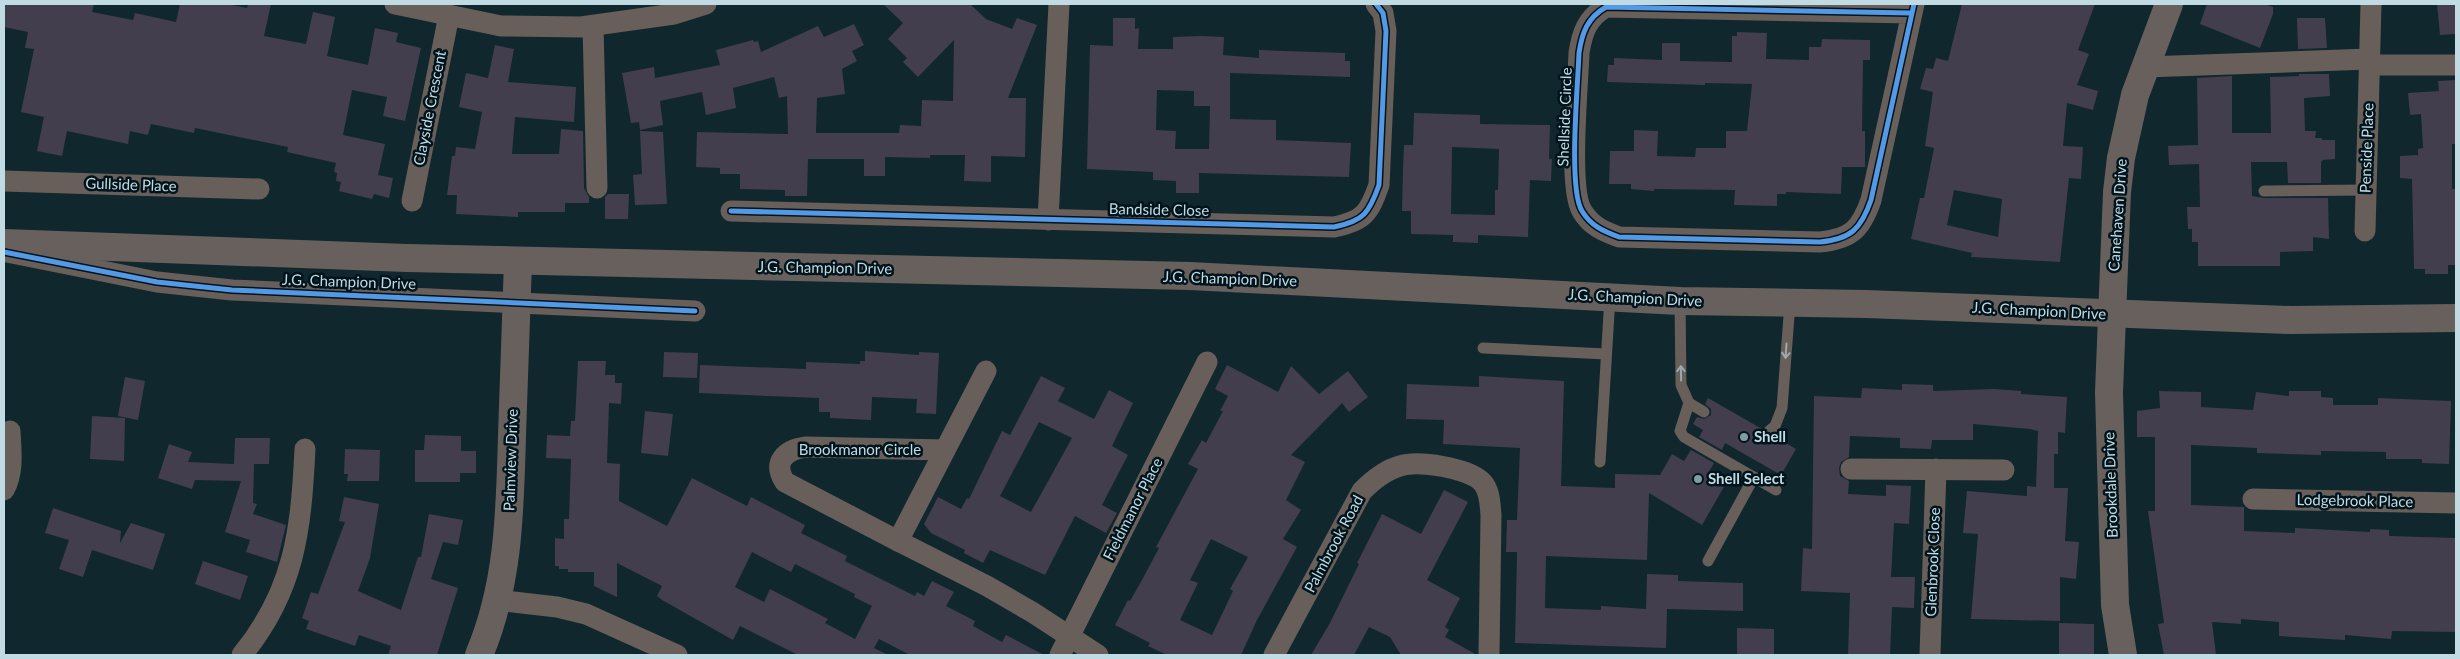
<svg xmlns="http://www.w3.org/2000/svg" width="2460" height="659" font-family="Lato,sans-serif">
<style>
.building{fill:#423e4d;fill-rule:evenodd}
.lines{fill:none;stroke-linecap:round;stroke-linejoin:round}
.lane{stroke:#685e5a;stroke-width:11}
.street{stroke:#685e5a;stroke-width:21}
.secondary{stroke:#68605d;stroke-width:28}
.cycleway-casing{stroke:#01141b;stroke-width:8}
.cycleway{stroke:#5399e6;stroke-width:5}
.oneway{stroke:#9da9ad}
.poi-dot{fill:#829ca4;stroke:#01141b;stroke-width:2}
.labels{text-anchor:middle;stroke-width:5;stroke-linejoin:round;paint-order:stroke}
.street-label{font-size:15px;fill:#c0dbe4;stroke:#01141b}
.poi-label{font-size:15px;font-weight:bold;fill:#c0dbe4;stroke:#01141b;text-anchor:start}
</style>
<rect width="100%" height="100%" fill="#10272d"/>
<g class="building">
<path d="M4,4H94L92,12L133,20L135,13L176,22L180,4H227L247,8L248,4H271L264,36L306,44L313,12L335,17L327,56L368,65L375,28L398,33L396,42L421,48L405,121L383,116L387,97L352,90L343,135L385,144L378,175L393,178L389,198L374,194L372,199L339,191L341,182L336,181L337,173L334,172L336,163L287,152L288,147L195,128L194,133L151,124L148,135L130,131L128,144L67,131L62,156L37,151L44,117L21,112L34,49L25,48L28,32L4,27Z"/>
<path d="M883,4H970L986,19L1012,29L1017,18L1037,25L1008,98H1026L1025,157L991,156V182L964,181L965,155H930V158L885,157V176H864V159H808L807,196H785V190L740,189V174H720V168L696,167L697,132L788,134L787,96L779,98L774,77L733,88L736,108L706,115L702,92L660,101L663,125L640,130L639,122L631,123L622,73L654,67L655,78L720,65L716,50L753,40L754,42L758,41L761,52L818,26L824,37L854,24L864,45L852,51L857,61L842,69L845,94L817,98L816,133H899L900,125L921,126L922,100L953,101L954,40L918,77L903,62L907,58L888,39L903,23Z"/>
<path d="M1962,4H2095L2078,50L2089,54L2077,85L2098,91L2093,110L2067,103L2063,146L2083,147L2081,179L2069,178L2060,262L1971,257L1972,253L1911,239L1920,198H1924L1934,148L1925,146L1933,92L1920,89L1926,68L1933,69L1936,58L1948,61ZM1954,190L2002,199L1998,237L1947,225Z"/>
<path d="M2207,4H2264L2273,7V14L2260,48L2200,24Z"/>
<path d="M2437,4H2456V34L2440,35Z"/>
<path d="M1113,18H1135V29L1139,28L1138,49H1173V37L1202,36L1224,37L1223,55L1259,58V50L1345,53V61H1350V77L1230,73V119L1276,120V140L1351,143L1349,177L1199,173V193H1176V181L1153,180V172L1087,169L1090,45L1113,46ZM1157,90L1194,91V106H1210L1209,149H1175L1176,131L1156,130Z"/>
<path d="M2297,18H2325L2327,48L2298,49Z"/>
<path d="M1737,32L1767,33L1766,59L1809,60V47H1821L1822,39L1870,40V60H1863L1862,131H1865V167H1842L1841,194L1786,192V194H1777V206L1734,205L1735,190L1654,189V191L1631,189V184H1609L1610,151H1634V130L1658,131L1657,156L1695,157L1696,148H1726V131H1747L1752,84L1705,83V85L1607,82L1608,65H1614V58L1662,60V43H1680V61L1732,62V36H1737Z"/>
<path d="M495,45L514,49L508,82L576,87L574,122L515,117L512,154H559L561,129L583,131L584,188L589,197V203H565V212H518V217L456,214L457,195H447L452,156H455L456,147L475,149L482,112L459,107L466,73L488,78Z"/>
<path d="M2299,74H2329L2330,96L2304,98L2305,131H2316L2315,138H2322V140H2335V159L2323,160L2321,162V183H2288L2287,162H2251L2252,196L2264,198H2328L2329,239L2313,237V251L2280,252V266H2198V242H2192V229H2188L2187,207H2200L2199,164L2169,165L2168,146L2198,145L2197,78L2232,76V133H2271L2270,77L2299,76Z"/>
<path d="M2456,80V144H2452V189H2456V265H2448V274H2425V269H2414L2412,179L2400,178V156L2418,155V149L2423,148L2421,114L2410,115L2408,93L2439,91L2438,81Z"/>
<path d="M1414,113L1480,115V124L1550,125L1549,159H1552L1551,181L1530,180L1528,237L1478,235V243L1453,242V235L1411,234V211H1402L1403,169L1404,145H1413ZM1452,147L1499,149L1498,190H1495V215L1451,214Z"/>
<path d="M640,131L663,132L667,204L635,205L633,175L642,174Z"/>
<path d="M608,194H629L628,219H605V197Z"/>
<path d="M865,351L919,355V352L939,353L936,414L916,413L917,399L872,397L871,420L830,418V412H819V398L699,393L700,365L806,369V362L860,364V361H865Z"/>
<path d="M664,352L698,353L697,378L663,377Z"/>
<path d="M578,361H606L605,375H615V383H622L621,404L609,403L607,463L620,464L619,501L667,526L692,478L747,506L751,497L805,525L801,533L847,556L845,561L915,596L917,592L924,596L932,581L954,592L946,606L975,621L973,626L1002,642L1006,635L1044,655H910L879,639L874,648L888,655H798L740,626L733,640L662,600L657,596L662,586L617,563V597L594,586V572H568V569H559V566H555V538L564,539V519H569L571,459L546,458L547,435L570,436L571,421H575ZM752,552L791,572L795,564L855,594L854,597L872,606L855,639L825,623L828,619L770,589L764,602L735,587Z"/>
<path d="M1227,365L1278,392L1291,366L1319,394L1348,371L1368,397L1349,412L1342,403L1291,455L1305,462L1286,500L1301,510L1283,539L1297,547L1257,620L1241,655H1167L1148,646L1150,643L1115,625L1128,600L1130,601L1142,580L1159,548L1156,547L1198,469L1188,464L1202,440L1206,443L1223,411H1220L1228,396L1215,389ZM1211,539L1248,557L1230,589L1233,591L1212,635L1180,620L1198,583L1190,580Z"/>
<path d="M1041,376L1065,388L1058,401L1094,419L1109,390L1133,403L1112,446L1128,455L1102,505L1117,513L1106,533L1075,516L1045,575L990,550L983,563L964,553L965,550L931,533L924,524L938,497L961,509L967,498L969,499L1002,431L1010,435ZM1039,422L1072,438L1031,512L1000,496Z"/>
<path d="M1479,376L1564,381L1561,486L1615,488V474L1660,475L1672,454L1684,461L1691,450L1714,463L1707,475L1725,485L1702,525L1649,493L1647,560L1546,556L1545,608L1601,610V606L1646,609L1647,574L1678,575V581L1743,583V611L1667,609L1666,648L1515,643L1517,556V552H1506L1507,520H1517L1520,448L1443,444L1444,420L1406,419L1407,384L1479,387Z"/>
<path d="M125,377L145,381L138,420L118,416Z"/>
<path d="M1902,384L1933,385V391L1994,389L2021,391V394L2067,397L2065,433L2058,432V454H2054V488H2068L2065,541L2079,542L2076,579L2060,577V621L1971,619L1978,534L1963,533L1967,491L2027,496V486L2036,487L2038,431L2030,429L1973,424V440H1932L1931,449L1900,448V438L1850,436L1849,457L1841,462L1839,468L1840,476L1849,481L1848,494L1886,496V485L1911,486L1909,524L1894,523L1891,577H1915L1914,608L1892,607L1890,655H1848L1850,593L1801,591L1803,548L1812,549L1814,396L1861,398L1862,388L1902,390Z"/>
<path d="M2159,391L2201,392V407L2253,410L2256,392L2289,396V391H2321V397L2333,398V405H2378V398L2451,401L2449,464L2422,463V459H2386V452L2321,451V455L2257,453V448L2191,445V505L2244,507V531L2295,533V528L2370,532V529L2389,530V536L2456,538V632L2392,631L2391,639L2345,635V640L2279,636V622L2241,619V624L2212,622L2216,655H2164L2158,624L2164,623L2148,511H2155V437H2137V411L2160,408Z"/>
<path d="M1708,398L1762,429L1766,438L1774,436L1796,449L1781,475L1725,443L1722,450L1699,437L1703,430L1693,424L1697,417L1704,419L1711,415V409L1705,404Z"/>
<path d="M645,411L673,414L668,456L641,453Z"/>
<path d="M92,416L125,418L124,461L90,459Z"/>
<path d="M425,435L461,436V451H476V473H460V482H415V450H424Z"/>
<path d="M235,438H270L269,464H254L253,503L257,504L253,514L286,525L277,562L246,552L250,540L225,532L241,481L195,480L192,489L158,478L169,444L192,452L188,462L234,464Z"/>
<path d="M345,449L380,450L379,481H347L348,474H344Z"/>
<path d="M1444,490L1468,502L1427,580L1460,598L1445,627L1449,630L1445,637L1477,655H1401L1390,637L1369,627L1354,655H1311L1330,623L1359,564L1357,563L1382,514L1421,534Z"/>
<path d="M344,497L379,504L370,558L358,591L401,610L418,557H421L429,514L463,520L458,545L443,542L431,579L458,588L437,655H388L391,646L359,635L355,646L306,629L309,621L302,618L311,592L318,594L345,522L339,521Z"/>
<path d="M53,508L121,531L120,543L131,523L165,534L153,570L92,550L83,577L59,569L69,540L45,533Z"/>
<path d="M203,561L248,576L240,600L195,584Z"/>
<path d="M2059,623L2094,624V655H2059Z"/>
<path d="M1737,628L1774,629V655H1737Z"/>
</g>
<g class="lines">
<g class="lane">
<path d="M2264,191L2366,190"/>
<path d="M1680,301L1681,385L1689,403L1704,412"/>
<path d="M1483,348L1606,354"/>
<path d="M1689,403L1680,431L1684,437L1776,490"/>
<path d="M1769,431L1775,426L1782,408L1790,303"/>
<path d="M1600,462L1610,297"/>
<path d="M1708,561L1754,477"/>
</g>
<g class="street">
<path d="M395,4L501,26L581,27L674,14L706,4"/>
<path d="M1910,13L1606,7C1587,18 1582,33 1579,53C1578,84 1568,189 1582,211C1591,226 1603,231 1619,237L1820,242C1851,239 1861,229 1871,200L1914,4"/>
<path d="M593,26L597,188"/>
<path d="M2369,65H2456"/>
<path d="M2145,67L2369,59"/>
<path d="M4,181L259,189"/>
<path d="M412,201L449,15"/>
<path d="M731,211L1334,227C1364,221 1369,213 1379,185L1386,31L1383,13L1376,4"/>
<path d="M1048,220L1059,4"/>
<path d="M2365,231L2371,4"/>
<path d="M7,252L157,282L232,290L695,311"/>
<path d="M986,371L898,541L987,586L1032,612L1098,655"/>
<path d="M1851,469L2004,470"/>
<path d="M4,490C14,472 11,451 10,431"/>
<path d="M2253,499L2456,503"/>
<path d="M898,541L785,482C772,462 785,450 806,447L945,450"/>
<path d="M496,600L557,607L586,614L677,655"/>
<path d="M242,655C295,590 301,530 305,449"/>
<path d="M1060,655L1207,362"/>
<path d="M1274,655L1362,491C1373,480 1385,470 1400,466C1418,460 1469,468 1482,482C1490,490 1490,504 1491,515L1489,655"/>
<path d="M1930,655L1936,469"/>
</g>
<g class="secondary">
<path d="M4,243L407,258L1190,276L1680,301L1866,304L2291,320L2456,318"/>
<path d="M479,655C509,585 510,510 512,435C514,377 516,319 518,261"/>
<path d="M2123,655L2115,605L2109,392L2117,192L2121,158L2135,95L2169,4"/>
</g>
<g class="cycleway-casing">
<g id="cycleway">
<path d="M1910,13L1606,7C1587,18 1582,33 1579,53C1578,84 1568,189 1582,211C1591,226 1603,231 1619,237L1820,242C1851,239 1861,229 1871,200L1914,4"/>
<path d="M731,211L1334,227C1364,221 1369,213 1379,185L1386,31L1383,13L1376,4"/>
<path d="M4,252L157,282L232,290L695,311"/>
</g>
</g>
<use href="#cycleway" class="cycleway"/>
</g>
<defs><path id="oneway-shaft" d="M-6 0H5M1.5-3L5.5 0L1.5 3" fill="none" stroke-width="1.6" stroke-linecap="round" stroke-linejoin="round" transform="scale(1.25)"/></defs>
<g class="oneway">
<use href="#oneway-shaft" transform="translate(1786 351) rotate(94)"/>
<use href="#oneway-shaft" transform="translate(1681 373) rotate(-91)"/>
</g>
<g class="poi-dot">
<circle cx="1744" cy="437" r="5"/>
<circle cx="1698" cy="479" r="5"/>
</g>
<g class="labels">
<g class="street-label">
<text transform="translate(430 108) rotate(-79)" y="5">Clayside Crescent</text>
<text transform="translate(1565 117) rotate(-88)" y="5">Shellside Circle</text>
<text transform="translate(2367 148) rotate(-88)" y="5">Penside Place</text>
<text transform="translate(131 185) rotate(2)" y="5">Gullside Place</text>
<text transform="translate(1159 210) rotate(1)" y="5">Bandside Close</text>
<text transform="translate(2118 215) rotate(-86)" y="5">Canehaven Drive</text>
<text transform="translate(825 268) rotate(1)" y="5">J.G. Champion Drive</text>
<text transform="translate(1230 279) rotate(2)" y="5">J.G. Champion Drive</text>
<text transform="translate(349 282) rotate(2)" y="5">J.G. Champion Drive</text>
<text transform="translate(1635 298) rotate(3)" y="5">J.G. Champion Drive</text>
<text transform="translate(2039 311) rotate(3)" y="5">J.G. Champion Drive</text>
<text x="860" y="455">Brookmanor Circle</text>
<text transform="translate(511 460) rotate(-88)" y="5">Palmview Drive</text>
<text transform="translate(2111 485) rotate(-92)" y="5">Brookdale Drive</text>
<text transform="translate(2355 501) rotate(1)" y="5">Lodgebrook Place</text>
<text transform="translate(1133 509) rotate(-63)" y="5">Fieldmanor Place</text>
<text transform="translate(1334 544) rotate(-62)" y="5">Palmbrook Road</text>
<text transform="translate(1933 562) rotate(-88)" y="5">Glenbrook Close</text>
</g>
<g class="poi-label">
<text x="1754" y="442">Shell</text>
<text x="1708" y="484">Shell Select</text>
</g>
</g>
<rect width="2460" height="659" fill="none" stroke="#c0dbe4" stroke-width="10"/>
</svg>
